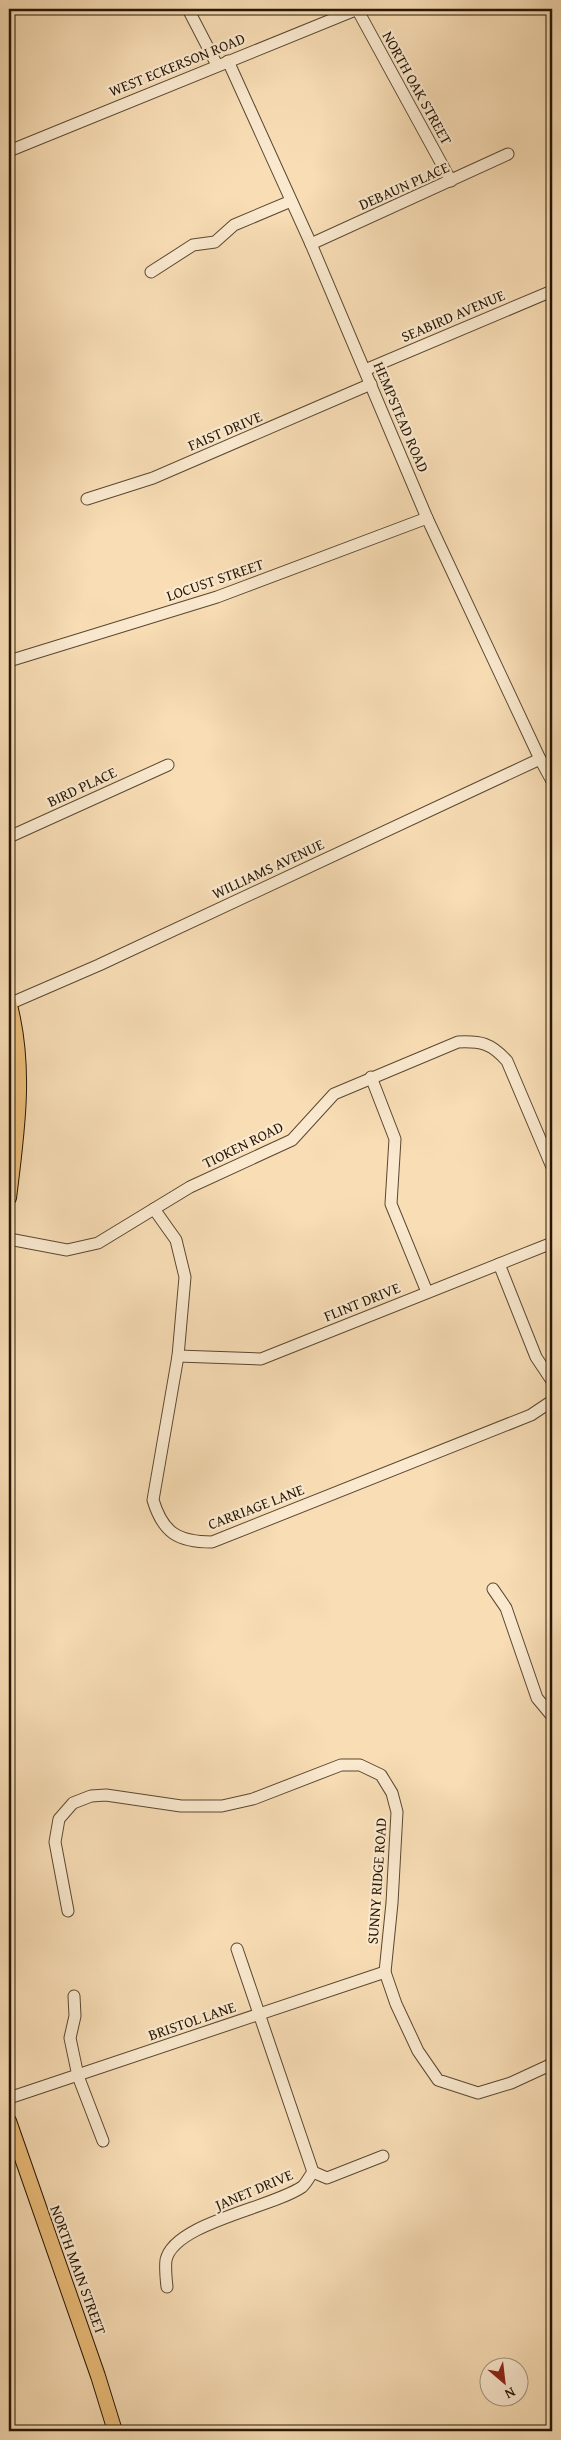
<svg xmlns="http://www.w3.org/2000/svg" width="561" height="2440" font-family="'Gentium Book Plus',serif">
<style>
.lines{fill:none;stroke-linecap:round;stroke-linejoin:round}
.minor-casing{stroke:#5a4831;stroke-width:13}
.major-casing{stroke:#261605;stroke-width:16}
.minor{stroke:#fae9cf;stroke-width:11}
.major{stroke:#ecbe7a;stroke-width:14}
.labels{text-anchor:middle;stroke-width:4.5;stroke-linejoin:round;paint-order:stroke}
.street-label{font-size:15px;fill:#261605;stroke:#fae9cf}
</style>
<rect width="100%" height="100%" fill="#f8ddb5"/>
<filter id="stains"><feTurbulence type="fractalNoise" baseFrequency=".004" numOctaves="4"/><feColorMatrix values="0 0 0 0 .2 0 0 0 0 .09 0 0 0 0 .02 0 0 0 .5 -.17"/></filter>
<radialGradient id="worn" r=".72"><stop offset=".6" stop-color="#630" stop-opacity="0"/><stop offset="1" stop-color="#630" stop-opacity=".3"/></radialGradient>
<g class="lines">
<g class="minor-casing">
<g id="minor">
<path d="M188,9L217,65"/>
<path d="M357,9L451,181"/>
<path d="M228,61L311,244L427,518L540,759L552,781"/>
<path d="M9,151L358,9"/>
<path d="M311,244L508,154"/>
<path d="M151,272L193,245L215,242L234,225L291,201"/>
<path d="M365,370L552,291"/>
<path d="M87,499L153,478L371,384"/>
<path d="M9,661L217,597L427,518"/>
<path d="M9,837L168,765"/>
<path d="M9,1004L99,965L540,759"/>
<path d="M371,1077L395,1139L391,1204L427,1292"/>
<path d="M154,1209L176,1240L185,1277L178,1356L153,1500C163,1533 178,1542 212,1542L531,1415L552,1401"/>
<path d="M9,1239L67,1250L98,1243L190,1187L292,1140L334,1094L458,1042C481,1041 491,1043 507,1061L552,1167"/>
<path d="M499,1264L536,1357L552,1381"/>
<path d="M178,1356L261,1359L552,1243"/>
<path d="M493,1589L506,1608L537,1698L552,1716"/>
<path d="M68,1911L55,1842L59,1819L73,1803L91,1796L106,1795L181,1806H222L253,1799L341,1765H360L381,1775L392,1793L397,1812L392,1903L385,1972L396,2004L418,2051L438,2080L478,2093L511,2083L550,2065L552,2061"/>
<path d="M237,1949L313,2172"/>
<path d="M74,1996L75,2016L70,2038L78,2076L103,2141"/>
<path d="M9,2098L385,1972"/>
<path d="M313,2172L327,2178L383,2156"/>
<path d="M167,2287C166,2278 165,2268 166,2260C174,2223 271,2208 302,2187C306,2184 309,2177 313,2172"/>
</g>
</g>
<g class="major-casing">
<g id="major">
<path d="M9,1002C27,1066 17,1134 9,1198"/>
<path d="M9,2121L98,2376L115,2431"/>
</g>
</g>
<use href="#minor" class="minor"/>
<use href="#major" class="major"/>
</g>
<g class="labels">
<g class="street-label">
<text transform="translate(177 65) rotate(-22)" y="5">WEST ECKERSON ROAD</text>
<text transform="translate(417 88) rotate(61)" y="5">NORTH OAK STREET</text>
<text transform="translate(404 186) rotate(-24)" y="5">DEBAUN PLACE</text>
<text transform="translate(453 316) rotate(-23)" y="5">SEABIRD AVENUE</text>
<text transform="translate(401 417) rotate(67)" y="5">HEMPSTEAD ROAD</text>
<text transform="translate(225 431) rotate(-23)" y="5">FAIST DRIVE</text>
<text transform="translate(215 580) rotate(-19)" y="5">LOCUST STREET</text>
<text transform="translate(82 787) rotate(-25)" y="5">BIRD PLACE</text>
<text transform="translate(268 869) rotate(-25)" y="5">WILLIAMS AVENUE</text>
<text transform="translate(243 1145) rotate(-26)" y="5">TIOKEN ROAD</text>
<text transform="translate(362 1302) rotate(-22)" y="5">FLINT DRIVE</text>
<text transform="translate(256 1507) rotate(-21)" y="5">CARRIAGE LANE</text>
<text transform="translate(377 1881) rotate(-86)" y="5">SUNNY RIDGE ROAD</text>
<text transform="translate(192 2021) rotate(-19)" y="5">BRISTOL LANE</text>
<text transform="translate(254 2190) rotate(-23)" y="5">JANET DRIVE</text>
<text transform="translate(78 2270) rotate(70)" y="5">NORTH MAIN STREET</text>
</g>
</g>
<rect width="561" height="2440" fill="none" stroke="#f8ddb5" stroke-width="30"/>
<rect x="10" y="10" width="541" height="2420" fill="none" stroke="#261605" stroke-width="2.5"/>
<rect x="15" y="15" width="531" height="2410" fill="none" stroke="#261605"/>
<g transform="translate(504 2382) rotate(152)"><circle r="24" fill="#fae9cf" stroke="#a5957e"/>
<path d="M0-4L9 19L0 12L-9 19Z" fill="#8f2418"/>
<text y="-8" font-size="14" font-weight="bold" text-anchor="middle" fill="#261605">N</text>
</g>
<rect width="100%" height="100%" filter="url(#stains)"/>
<rect width="100%" height="100%" fill="url(#worn)"/>
</svg>
